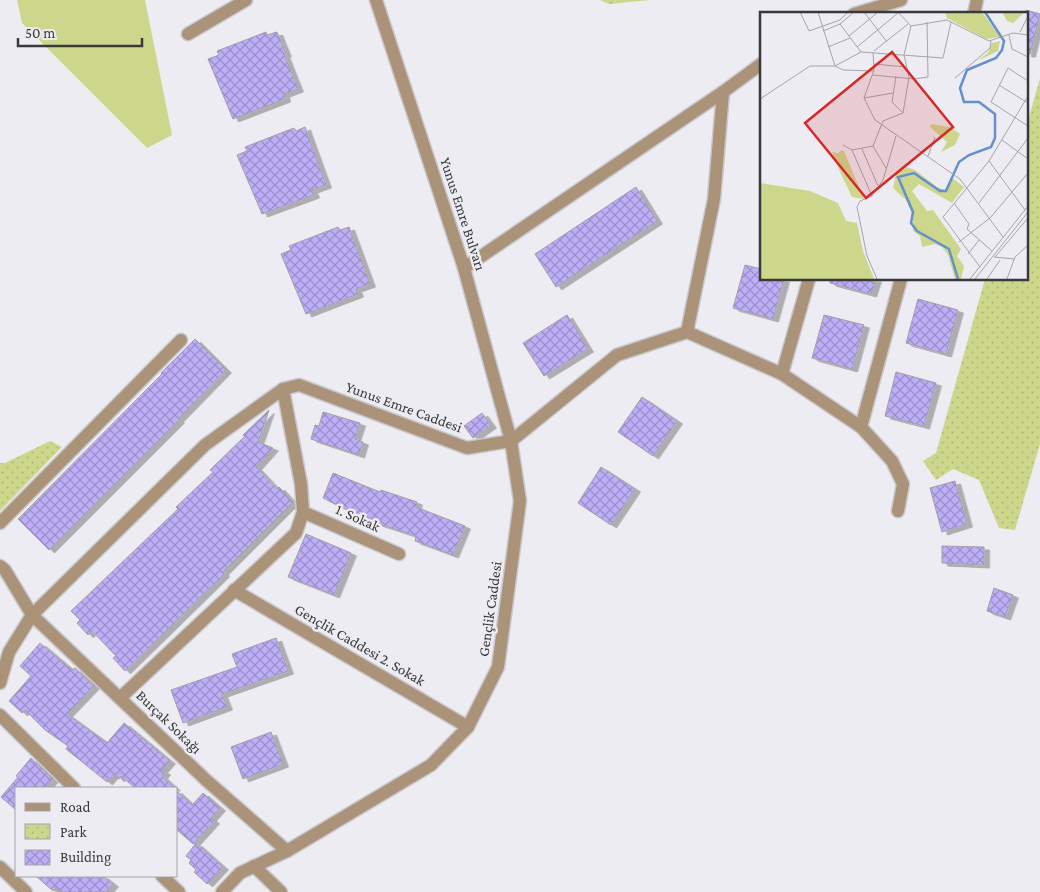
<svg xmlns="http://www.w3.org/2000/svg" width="1040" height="892" font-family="'Crimson Pro',serif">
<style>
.green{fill:#cdd78b}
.forest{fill:url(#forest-firs)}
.park{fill:url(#park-dots)}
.building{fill:url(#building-cross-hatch);stroke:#a0a0a5;filter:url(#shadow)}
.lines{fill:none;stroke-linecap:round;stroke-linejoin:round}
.minor-casing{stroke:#c8c8cd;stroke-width:15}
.minor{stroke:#aa9379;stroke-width:12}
.labels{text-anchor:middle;stroke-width:5;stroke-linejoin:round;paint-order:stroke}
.street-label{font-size:15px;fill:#39393b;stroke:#ececf2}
.inset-river{fill:none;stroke:#6690cd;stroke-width:2.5}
.inset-road{fill:none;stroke:#a4a4a9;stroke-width:1}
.view{fill:#d62828;fill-opacity:0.15;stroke:#d62828;stroke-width:2.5}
.inset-edge{fill:none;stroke:#39393b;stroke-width:2.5}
</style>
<defs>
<pattern id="forest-firs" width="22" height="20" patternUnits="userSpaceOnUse" patternTransform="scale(1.25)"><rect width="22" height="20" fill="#cdd78b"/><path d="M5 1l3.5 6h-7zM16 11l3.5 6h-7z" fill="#b1b979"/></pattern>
<pattern id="park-dots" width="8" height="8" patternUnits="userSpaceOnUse" patternTransform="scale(1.25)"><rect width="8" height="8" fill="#cdd78b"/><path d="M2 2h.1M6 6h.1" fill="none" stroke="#b1b979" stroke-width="1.8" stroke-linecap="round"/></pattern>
<pattern id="building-cross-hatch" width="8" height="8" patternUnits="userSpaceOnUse" patternTransform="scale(1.25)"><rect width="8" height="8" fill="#bdaef7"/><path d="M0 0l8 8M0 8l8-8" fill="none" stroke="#9b8fc9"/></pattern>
<filter id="shadow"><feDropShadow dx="5.5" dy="3" stdDeviation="0" flood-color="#0004"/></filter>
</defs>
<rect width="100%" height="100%" fill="#ececf2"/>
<path class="green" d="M17,0H145L172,135L147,148L22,23Z"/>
<path class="forest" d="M600,0H650L609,4Z"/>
<g class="park">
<path d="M1040,78V444L1015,530L999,528L979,480L953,469L936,480L923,461L936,453L985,279H1026V128Z"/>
<path d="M50,441L62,447L0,511V463H5Z"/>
</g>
<g class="building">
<path d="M1026,10L1040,14L1030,54H1026Z"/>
<path d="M266,32L267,35L277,32L286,54H284L298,89L284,94L285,99L233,119L208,59L219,55L217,51Z"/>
<path d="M305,127L326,185L312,190L314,195L262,214L237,155L247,151L245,147L294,128L296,131Z"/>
<path d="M636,187L657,221L556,287L535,254Z"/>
<path d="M338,227L340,230L349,227L370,284L356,289L358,294L306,314L281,254L291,250L289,246Z"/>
<path d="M745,265L761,269V279H784L773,319L733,308Z"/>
<path d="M830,279H876L871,294L830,283Z"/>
<path d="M918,299L958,310L946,354L906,343Z"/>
<path d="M567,315L588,349L544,376L523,343Z"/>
<path d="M824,315L864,325L852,369L812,358Z"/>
<path d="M195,339L226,370L178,419L179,420L49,550L18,519L162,374L161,373Z"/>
<path d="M896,372L936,383L924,426L885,416Z"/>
<path d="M642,397L677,421L653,456L618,432Z"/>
<path d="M269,410L258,442L273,448L256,467L277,489L279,487L293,502L223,572L224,574L125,671L113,658L116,656L92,631L88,635L77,623L80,620L71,611L178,509L176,507L213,472L210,470L245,436L243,435Z"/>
<path d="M323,412L360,423L355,439L363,442L359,455L311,439L315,425L319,426Z"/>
<path d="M482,413L491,425L473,438L464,426Z"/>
<path d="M601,467L635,489L611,525L578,503Z"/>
<path d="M333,473L380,492L381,490L417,502L416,507L465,526L453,555L415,541L416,536L370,521L323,498Z"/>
<path d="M955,481L967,524L942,532L930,488Z"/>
<path d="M306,534L351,553L334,595L288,577Z"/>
<path d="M942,546L984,547V565L942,563Z"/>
<path d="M994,588L1013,595L1005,617L987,611Z"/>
<path d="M276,638L288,671L222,694L227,707L183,723L171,690L237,667L232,654Z"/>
<path d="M40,643L72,670L75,668L94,686L67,714L107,743L124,723L170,761L162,770L165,772L162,776L175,788H135L121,776L119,779L114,774L107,782L66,749L68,746L45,730L25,710L22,713L9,701L31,676L20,666Z"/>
<path d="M271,732L283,764L243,779L231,747Z"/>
<path d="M31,758L53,779L45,788H16V810L1,797L18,777L16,776Z"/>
<path d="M176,790L192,805L203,793L220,808L211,818L214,821L193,844L176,829Z"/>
<path d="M196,843L223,867L207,884L194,872L196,870L189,863L191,860L186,856Z"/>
<path d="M36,876H103L113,884L106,892H61L56,887L53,891Z"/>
</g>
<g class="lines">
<g class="minor-casing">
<g id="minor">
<path d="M854,14L901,0"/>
<path d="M974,14L977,0"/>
<path d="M188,34L246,0"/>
<path d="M464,268L723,92L761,64"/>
<path d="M687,332L714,199L723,92"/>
<path d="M782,374L809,279"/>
<path d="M861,427L901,279"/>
<path d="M303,512L399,554"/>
<path d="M0,523L181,340"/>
<path d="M0,566L5,570L32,615L206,780L287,851"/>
<path d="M234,590L468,727"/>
<path d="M0,683L9,652L32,615L205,445L283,389L299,385L467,448L511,441L617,355L687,332L782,374L861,427L892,461L903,484L898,511"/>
<path d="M120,698L296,533L303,512L301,484L283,389"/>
<path d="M0,715L74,788"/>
<path d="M254,866L281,892"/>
<path d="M0,867L26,892"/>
<path d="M162,876L179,892"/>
<path d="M222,892L240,873L287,851L431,765L468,727L498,667L520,501L511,441L464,268L376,0"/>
</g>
</g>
<use href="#minor" class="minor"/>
</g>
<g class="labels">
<g class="street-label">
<text transform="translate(463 214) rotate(72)" y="5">Yunus Emre Bulvarı</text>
<text transform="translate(404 407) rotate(20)" y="5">Yunus Emre Caddesi</text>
<text transform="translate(358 518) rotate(24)" y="5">1. Sokak</text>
<text transform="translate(490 609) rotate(-82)" y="5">Gençlik Caddesi</text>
<text transform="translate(360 645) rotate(30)" y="5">Gençlik Caddesi 2. Sokak</text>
<text transform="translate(169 722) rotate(44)" y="5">Burçak Sokağı</text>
</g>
</g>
<g transform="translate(760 12)">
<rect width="268" height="268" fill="#ececf2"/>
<path d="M242,0H264V1L253,11L247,9ZM171,112L190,115L200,122L195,133L181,140L187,130L170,115Z" fill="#cdd78b"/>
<path d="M146,155L155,158L177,175L185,178L191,165L204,175L192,191L159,172L152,179L167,199L173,198L201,237L197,244L204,254L201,267H195L188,243L182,235L175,232L162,235L160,224L153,219V203L146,188L133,176L136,162ZM0,171L50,179L78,191L86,209L97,211L103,239L114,267H14L0,261Z" fill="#cdd78b"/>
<path d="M185,0H222L240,25L226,27L187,6ZM240,29L238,39L217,49L228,41L232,31ZM82,138L84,139L104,187L92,185L80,160L72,140L78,141ZM0,246L79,267H0Z" fill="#cdd78b"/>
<path class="inset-river" d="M198,267L189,237L157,219L151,211L153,200L138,165L154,161L180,179H186L199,150L209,143L231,135L235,126V102L219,90H204L200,76L207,58L236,46L242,38L244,29L225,0"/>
<path class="inset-road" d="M40,0L49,19L80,8L88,0M58,0L75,54L83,58L113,59M104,0L127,30M138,0L151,14L187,8L229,29L253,21L268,23M80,12L101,40M63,19L80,12L94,0M260,20L268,4M249,23L252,37L268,45M89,24L118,0M68,35L90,26M97,35L138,1M114,39L148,12M113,40L114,58L104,86L115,108L200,167L243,225M114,52L146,55M112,63L154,67L168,65L167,10M136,64L132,90L143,101M195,66L230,36L231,29M268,69L248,56L231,90L268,114M239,73L268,91M104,86L133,81M0,87L50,54H75L101,40L183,46L191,10M242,128L268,147M83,133L92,138L113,134L123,109L143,101L149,65L144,43L151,14M113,134L126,156M102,137L118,174M92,138L112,184L123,168L136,124M168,144L175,125M229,149L265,198M112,184L100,189L97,195L107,244L117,267M194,191L209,212L207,217L232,239M219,191L268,126M199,230L230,206L268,161M208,242L219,228M234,245L254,247M235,245L268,206M220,255L183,205L229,149L268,84M210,267L268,194M215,267L268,200M227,267L240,248M247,267L255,245L268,233"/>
<path class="view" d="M132,40L193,115L106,186L45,111Z"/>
<rect width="268" height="268" class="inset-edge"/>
</g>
<rect x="15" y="787" width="162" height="90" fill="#ececf2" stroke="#a4a4a9"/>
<rect x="25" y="803" width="25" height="8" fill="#aa9379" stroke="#a4a4a9"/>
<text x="60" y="812" font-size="15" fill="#39393b">Road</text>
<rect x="25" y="824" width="25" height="15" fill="url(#park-dots)" stroke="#a4a4a9"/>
<text x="60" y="837" font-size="15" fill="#39393b">Park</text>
<rect x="25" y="850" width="25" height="15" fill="url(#building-cross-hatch)" stroke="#a4a4a9"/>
<text x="60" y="862" font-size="15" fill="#39393b">Building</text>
<path d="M18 38v8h124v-8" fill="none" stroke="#39393b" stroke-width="2.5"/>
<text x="25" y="38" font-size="15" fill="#39393b" stroke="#ececf2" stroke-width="4" paint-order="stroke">50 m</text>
</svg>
